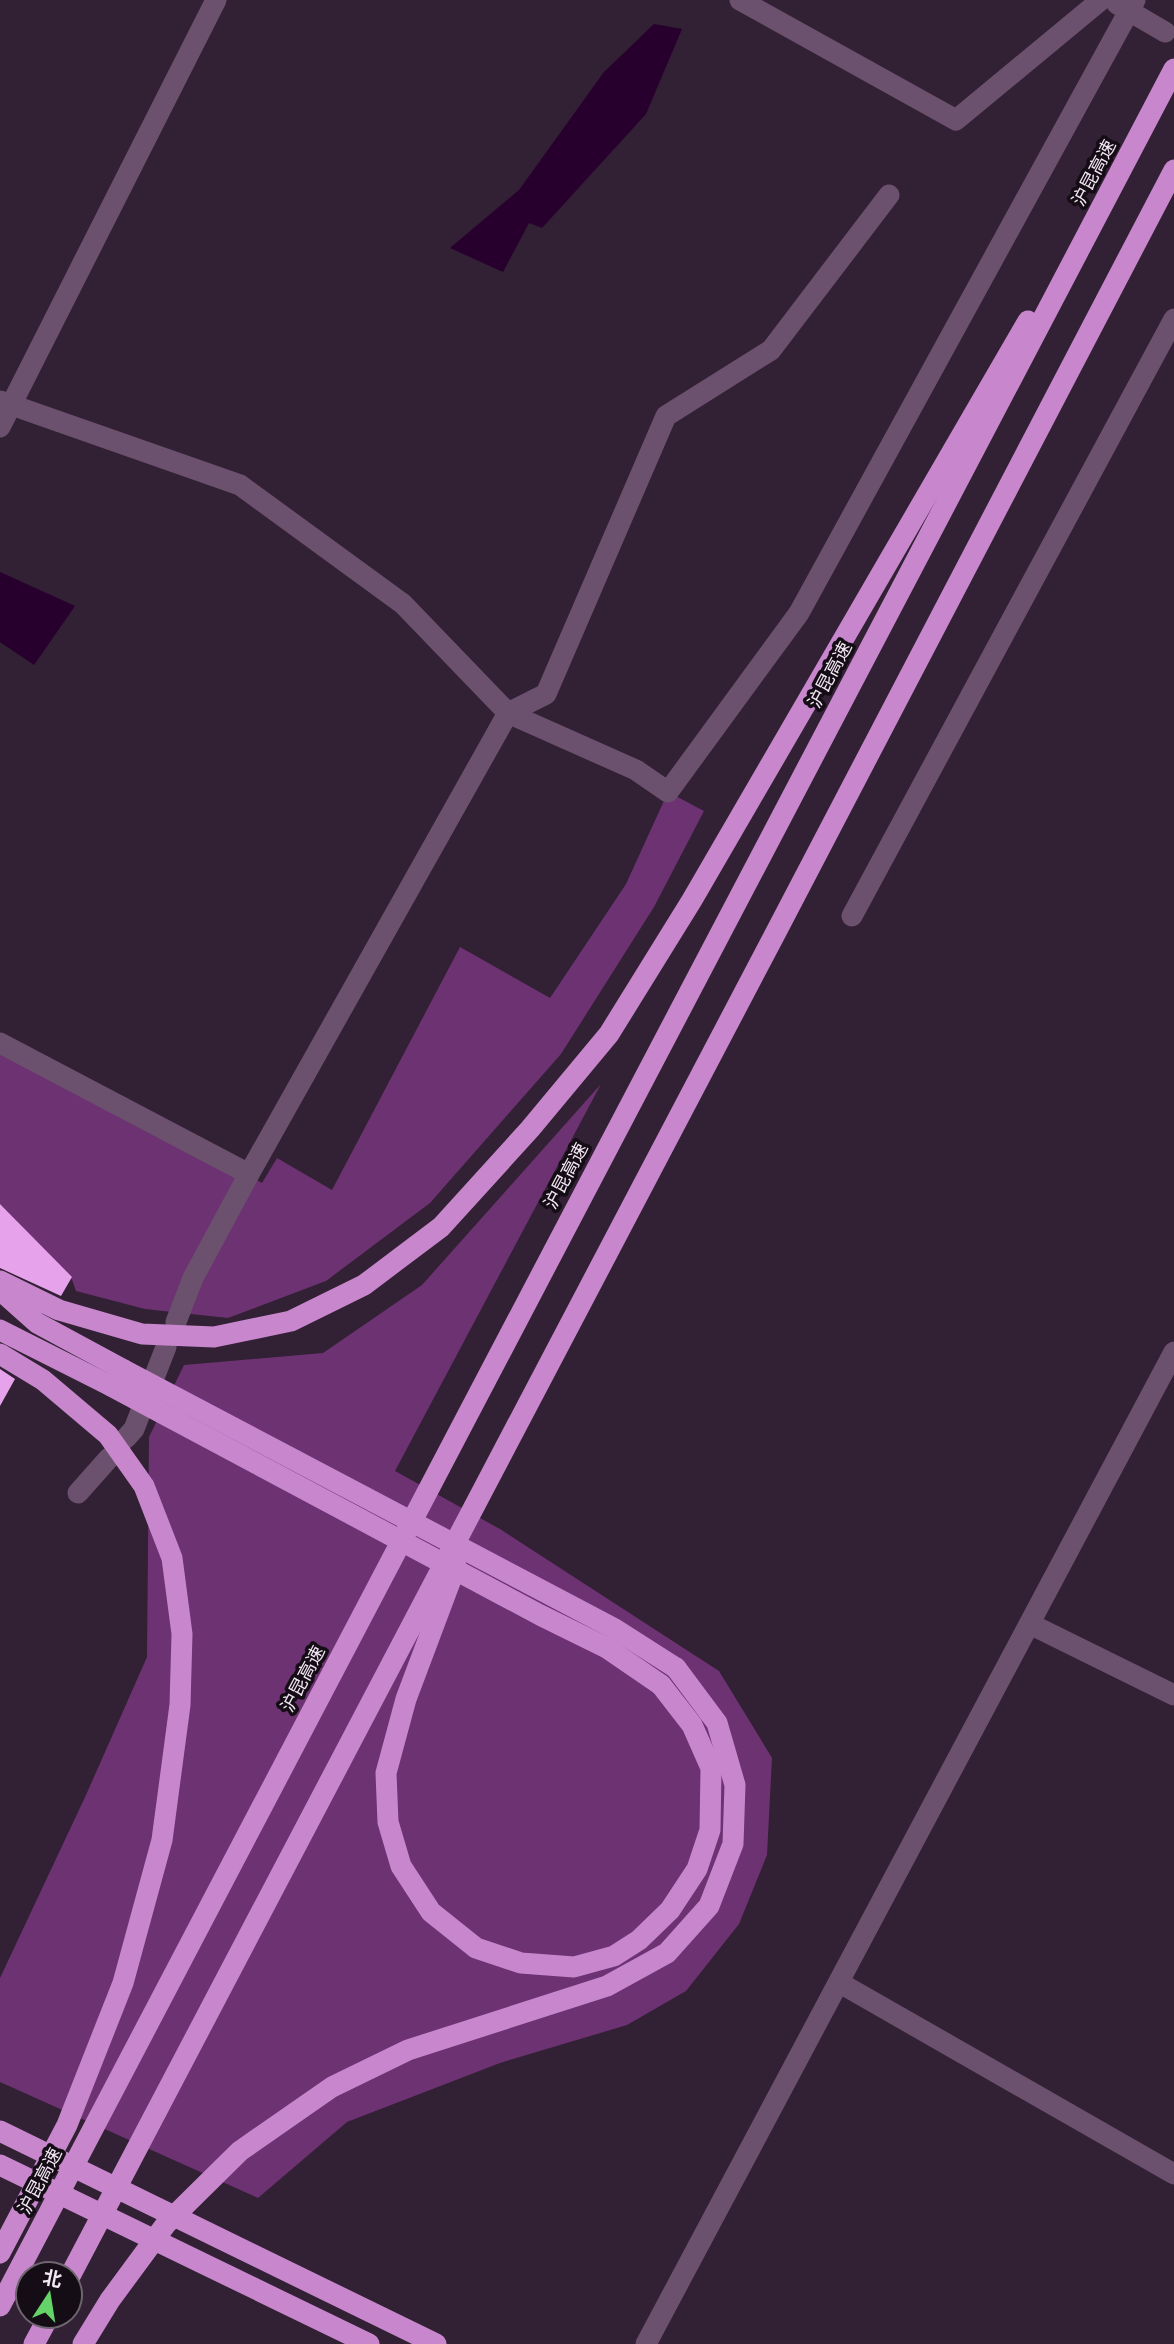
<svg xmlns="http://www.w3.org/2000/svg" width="1174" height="2344" font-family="'Fira Sans','Noto Sans SC',sans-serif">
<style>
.forest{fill:#6c3272}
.water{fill:#28002d}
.building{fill:#e6a3eb}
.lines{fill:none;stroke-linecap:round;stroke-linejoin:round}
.street{stroke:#6b516d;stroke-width:21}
.highway{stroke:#c887cd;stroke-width:21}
.highway-bridge{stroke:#c887cd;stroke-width:21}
.labels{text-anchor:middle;stroke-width:7;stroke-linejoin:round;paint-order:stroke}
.street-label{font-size:18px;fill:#f4e8f5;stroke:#150d16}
</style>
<rect width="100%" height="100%" fill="#322034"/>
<g class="forest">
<path d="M668,792L704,811L654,907L561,1054L430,1203L326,1281L228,1318L145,1309L76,1291L71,1277L0,1204V1045L262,1183L277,1158L332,1190L460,947L550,998L626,884Z"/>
<path d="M601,1084L395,1471L500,1529L719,1671L772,1758L767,1855L739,1924L686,1991L627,2025L500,2063L347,2122L258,2198L0,2082V1978L86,1795L147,1657L149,1437L184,1365L323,1353L422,1285Z"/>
</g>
<g class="water">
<path d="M654,24L682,29L646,114L542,228L529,223L503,272L450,248L519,190L604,72Z"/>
<path d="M0,572L75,606L34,665L0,642Z"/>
</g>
<g class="building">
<path d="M0,1204L72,1277L61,1296L0,1268Z"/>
<path d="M0,1369L15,1379L0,1406Z"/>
</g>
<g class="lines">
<g class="street">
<path d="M740,0L956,120L1101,0"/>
<path d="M1117,4L1165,32"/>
<path d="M0,401L240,485L403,604L508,713L636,770L668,792L799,613L1135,0"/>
<path d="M0,427L216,0"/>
<path d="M852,916L1174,319"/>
<path d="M0,1043L249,1174L193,1278L176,1322"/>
<path d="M249,1174L508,713L546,694L666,416L771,350L889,195"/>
<path d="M126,1438L134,1429L166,1347"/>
<path d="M78,1493L109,1458"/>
<path d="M1030,1624L1174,1695"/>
<path d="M840,1983L1174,2174"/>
<path d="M646,2344L1174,1352"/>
</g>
<g class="highway">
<path d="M0,1281L59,1310L142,1334L214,1337L291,1321L364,1285L441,1227L530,1129L609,1034L692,900L1028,321"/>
<path d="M0,1290L37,1323L124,1370"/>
<path d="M0,1330L111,1386"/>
<path d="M0,1354L43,1380L108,1435L144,1486L172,1558L182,1634L180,1705L162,1840L123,1983L67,2125L0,2253"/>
<path d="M456,1566L406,1699L386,1773L388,1822L401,1866L431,1912L476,1948L521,1963L574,1967L614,1956L639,1940L670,1910L697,1869L710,1830L711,1768L692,1725L661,1685"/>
<path d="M70,2276C439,1575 808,873 1174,170"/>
<path d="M0,2306L1174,69"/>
<path d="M34,2344L49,2316"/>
<path d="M83,2344L110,2300L166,2224L240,2151L332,2087L408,2050L607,1986L667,1953L709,1906L733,1844L735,1785L717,1723L676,1668"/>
</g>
<g class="highway-bridge">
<path d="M124,1370L615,1629L676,1668"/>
<path d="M111,1386L540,1615L607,1648L661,1685"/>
<path d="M0,2131L436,2344"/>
<path d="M0,2165L369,2344"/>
</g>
</g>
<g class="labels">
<g class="street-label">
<text transform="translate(1094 173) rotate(-62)" y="6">沪昆高速</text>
<text transform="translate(830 675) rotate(-62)" y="6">沪昆高速</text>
<text transform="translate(566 1176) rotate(-62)" y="6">沪昆高速</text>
<text transform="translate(303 1679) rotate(-62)" y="6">沪昆高速</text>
<text transform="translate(40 2181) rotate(-62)" y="6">沪昆高速</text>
</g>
</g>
<g transform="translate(49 2295) rotate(12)"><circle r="33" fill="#150d16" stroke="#6e656f" stroke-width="2"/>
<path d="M0-5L12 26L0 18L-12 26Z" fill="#64d468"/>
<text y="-10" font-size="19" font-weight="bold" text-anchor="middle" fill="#f4e8f5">北</text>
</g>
</svg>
